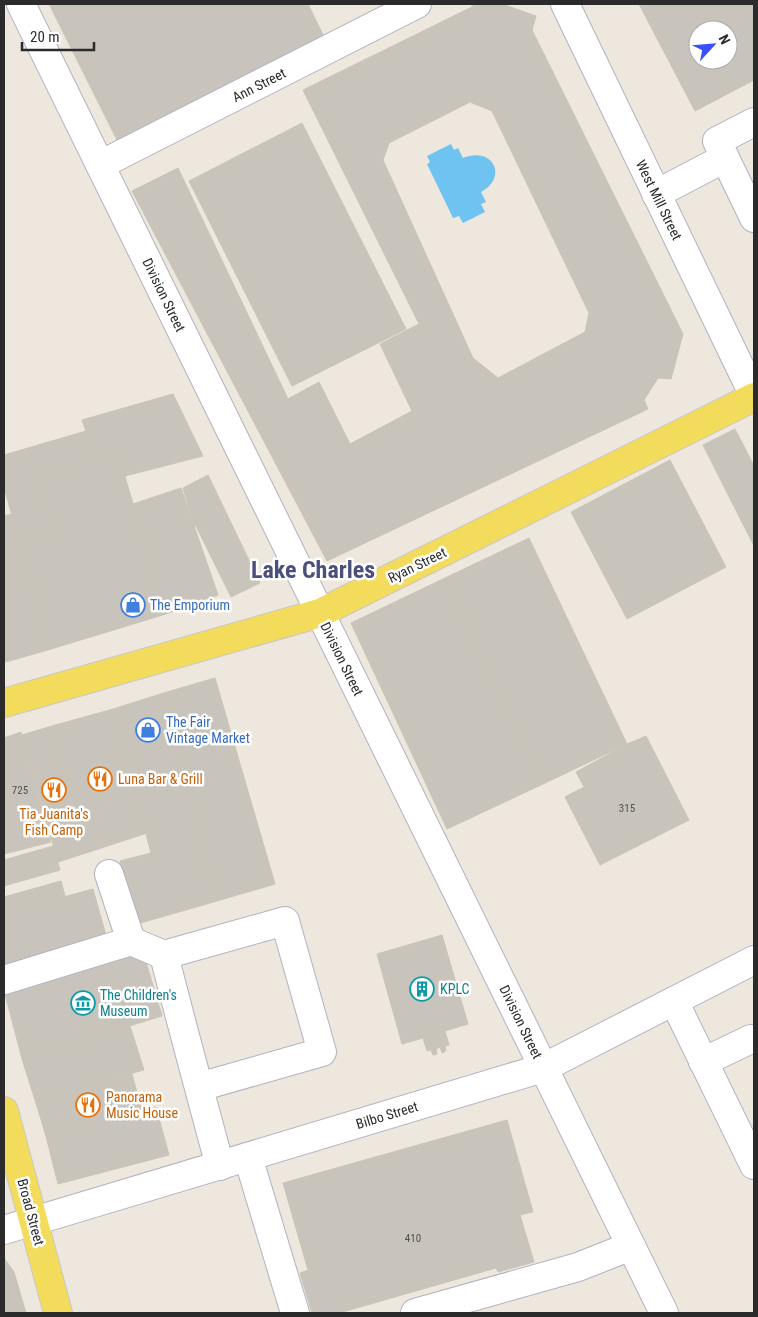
<svg xmlns="http://www.w3.org/2000/svg" width="758" height="1317" font-family="'Roboto Condensed',sans-serif">
<style>
.water{fill:#6ec3f0}
.building{fill:#c8c4bc;stroke:#c8c4b6;fill-rule:evenodd}
.lines{fill:none;stroke-linecap:round;stroke-linejoin:round}
.minor-casing{stroke:#b1b2bf;stroke-width:30}
.major-casing{stroke:#c8c8c8;stroke-width:30}
.minor{stroke:#fff;stroke-width:28}
.major{stroke:#f3dc5c;stroke-width:28}
.labels{text-anchor:middle;stroke-width:5;stroke-linejoin:round;paint-order:stroke}
.number-label{font-size:11px;fill:#52514f}
.street-label{font-size:14px;fill:#2b2b2b;stroke:#fff}
.shop-label{font-size:14px;fill:#366cbe;stroke:#fff;text-anchor:start}
.food-label{font-size:14px;fill:#c56008;stroke:#fff;text-anchor:start}
.culture-label{font-size:14px;fill:#0d838f;stroke:#fff;text-anchor:start}
.town-label{font-size:24px;font-weight:bold;fill:#4a4f7c;stroke:#fff}
</style>
<rect width="100%" height="100%" fill="#ede7dd"/>
<path class="water" d="M451,144L454,150L458,148L463,158C494,146 508,178 481,192L486,202L481,204L485,212L463,223L459,216L453,218L427,164L430,162L427,156Z"/>
<g class="building">
<path d="M49,4H308L328,45L121,148Z"/>
<path d="M474,4H502L536,16L532,30L683,334L671,379L658,378L644,400L648,409L327,561L132,191L178,168L288,399L319,382L350,444L412,411L380,344L419,324L303,90L472,7ZM470,102L492,111L589,313L585,332L498,378L473,358L383,160L389,143Z"/>
<path d="M639,4H754V80L695,111ZM698,30H728V60H698Z"/>
<path d="M302,123L406,329L292,386L189,181Z"/>
<path d="M173,394L203,456L125,476L118,453L36,477L54,535L20,545L4,487V455L86,431L82,420Z"/>
<path d="M735,429L754,466V546L703,445Z"/>
<path d="M118,453L166,614L51,649L20,545L54,535L36,477Z"/>
<path d="M670,460L726,567L627,619L571,512Z"/>
<path d="M208,475L260,583L231,597L196,526L194,525L183,488Z"/>
<path d="M181,488L218,595L166,614L133,504Z"/>
<path d="M11,514L51,649L6,662L4,655V516Z"/>
<path d="M529,538L627,744L543,784L445,578Z"/>
<path d="M445,578L543,784L447,829L351,623Z"/>
<path d="M215,678L275,884L217,901L196,829L201,828L192,796L197,794L167,692Z"/>
<path d="M167,692L197,794L192,796L201,828L196,829L217,901L137,924L120,861L151,853L113,709Z"/>
<path d="M113,709L147,833L89,852L52,726Z"/>
<path d="M52,726L89,852L58,862L22,735Z"/>
<path d="M21,732L51,842L4,854V738Z"/>
<path d="M646,736L689,820L600,865L565,797L584,787L576,772L627,744Z"/>
<path d="M53,846L60,870L4,886V860Z"/>
<path d="M61,881L65,896L4,913V897Z"/>
<path d="M93,889L107,939L4,968V913Z"/>
<path d="M442,935L468,1024L445,1031L449,1045L445,1046L446,1051L442,1053L440,1047L436,1049L437,1054L433,1055L431,1050L427,1051L423,1038L402,1044L377,954Z"/>
<path d="M144,955L162,1016L22,1059L4,990L121,958Z"/>
<path d="M130,1026L144,1070L35,1100L22,1059Z"/>
<path d="M132,1074L142,1111L107,1120L106,1115L76,1123L78,1127L46,1136L35,1100Z"/>
<path d="M156,1107L169,1155L58,1184L46,1136L78,1127L76,1123L106,1115L107,1120Z"/>
<path d="M507,1120L533,1212L520,1215L534,1262L498,1272L496,1268L339,1313H312L300,1273L308,1270L283,1183Z"/>
<path d="M4,1258L14,1272L26,1313H4Z"/>
</g>
<g class="lines">
<g class="minor-casing">
<g id="minor">
<path d="M21,4L664,1313"/>
<path d="M565,4L754,396"/>
<path d="M725,158L754,218"/>
<path d="M100,165L417,4"/>
<path d="M656,194L725,158L717,141L754,122"/>
<path d="M109,874L131,941"/>
<path d="M4,980L131,941L164,955"/>
<path d="M674,1001L754,1165"/>
<path d="M703,1062L751,1039L754,1040"/>
<path d="M199,1087L322,1052L285,921L164,955C182,1026 201,1096 220,1166"/>
<path d="M248,1157L295,1313"/>
<path d="M4,1230L543,1068L754,960"/>
<path d="M415,1313L578,1267L631,1246"/>
</g>
</g>
<g class="major-casing">
<g id="major">
<path d="M4,703L320,613L754,397"/>
<path d="M4,1111L58,1313"/>
</g>
</g>
<use href="#minor" class="minor"/>
<use href="#major" class="major"/>
</g>
<defs>
<g id="shop-ring" transform="scale(1.25)"><circle r="9.5" fill="#fff" stroke="#3f7fe0" stroke-width="1.5"/><path d="M-5-2.5h2.3a2.7 3.5 0 0 1 5.4 0H5L5.5 6h-11ZM-1.5-2.5h3a1.5 2.3 0 0 0-3 0Z" fill="#3f7fe0"/></g>
<g id="restaurant-ring" transform="scale(1.25)"><circle r="9.5" fill="#fff" stroke="#e8710a" stroke-width="1.5"/><path d="M-5-6h1v4h1v-4h1v4h1v-4h1v5L-1.5 .5V6h-2V.5L-5-1ZM5-6V6H3V1.5H1.5Q1.5-4 5-6Z" fill="#e8710a"/></g>
<g id="building-ring" transform="scale(1.25)"><circle r="9.5" fill="#fff" stroke="#0f9aa8" stroke-width="1.5"/><path d="M-4-6H4V6H1V3H-1V6H-4ZM-2.5-4.3h1.7v1.8h-1.7ZM.8-4.3h1.7v1.8H.8ZM-2.5-1h1.7V.8h-1.7ZM.8-1h1.7V.8H.8Z" fill="#0f9aa8"/></g>
<g id="museum-ring" transform="scale(1.25)"><circle r="9.5" fill="#fff" stroke="#0f9aa8" stroke-width="1.5"/><path d="M0-6L6-3V-2H-6V-3ZM-5-1h2V3h-2ZM-1-1h2V3h-2ZM3-1h2V3H3ZM-6 4H6V6H-6Z" fill="#0f9aa8"/></g>
</defs>
<g fill-rule="evenodd">
<use href="#shop-ring" x="133" y="605"/>
<use href="#shop-ring" x="148" y="730"/>
<use href="#restaurant-ring" x="100" y="779"/>
<use href="#restaurant-ring" x="54" y="790"/>
<use href="#building-ring" x="422" y="989"/>
<use href="#museum-ring" x="83" y="1003"/>
<use href="#restaurant-ring" x="88" y="1105"/>
</g>
<g class="labels">
<g class="number-label">
<text x="20" y="794">725</text>
<text x="627" y="812">315</text>
<text x="413" y="1242">410</text>
</g>
<g class="street-label">
<text transform="translate(259 85) rotate(-27)" y="5">Ann Street</text>
<text transform="translate(659 200) rotate(64)" y="5">West Mill Street</text>
<text transform="translate(164 295) rotate(64)" y="5">Division Street</text>
<text transform="translate(417 565) rotate(-26)" y="5">Ryan Street</text>
<text transform="translate(342 659) rotate(64)" y="5">Division Street</text>
<text transform="translate(521 1022) rotate(64)" y="5">Division Street</text>
<text transform="translate(387 1115) rotate(-17)" y="5">Bilbo Street</text>
<text transform="translate(31 1212) rotate(75)" y="5">Broad Street</text>
</g>
<g class="shop-label">
<text x="150" y="610">The Emporium</text>
<text x="166" y="727">The Fair<tspan x="166" dy="16">Vintage Market</tspan></text>
</g>
<g class="food-label">
<text x="118" y="784">Luna Bar &amp; Grill</text>
<text x="54" y="819" text-anchor="middle">Tia Juanita's<tspan x="54" dy="16">Fish Camp</tspan></text>
<text x="106" y="1102">Panorama<tspan x="106" dy="16">Music House</tspan></text>
</g>
<g class="culture-label">
<text x="440" y="994">KPLC</text>
<text x="100" y="1000">The Children's<tspan x="100" dy="16">Museum</tspan></text>
</g>
<g class="town-label">
<text x="313" y="578">Lake Charles</text>
</g>
</g>
<rect width="758" height="1317" fill="none" stroke="#2b2b2b" stroke-width="10"/>
<g transform="translate(713 45) rotate(64)"><circle r="24" fill="#ffffff" stroke="#aaaaaa"/>
<path d="M0-4L9 19L0 12L-9 19Z" fill="#3a4efd"/>
<text y="-8" font-size="14" font-weight="bold" text-anchor="middle" fill="#2b2b2b">N</text>
</g>
<path d="M22 42v8h72v-8" fill="none" stroke="#2b2b2b" stroke-width="2.5"/>
<text x="30" y="42" font-size="15" fill="#2b2b2b" stroke="#ffffff" stroke-width="4" paint-order="stroke">20 m</text>
</svg>
